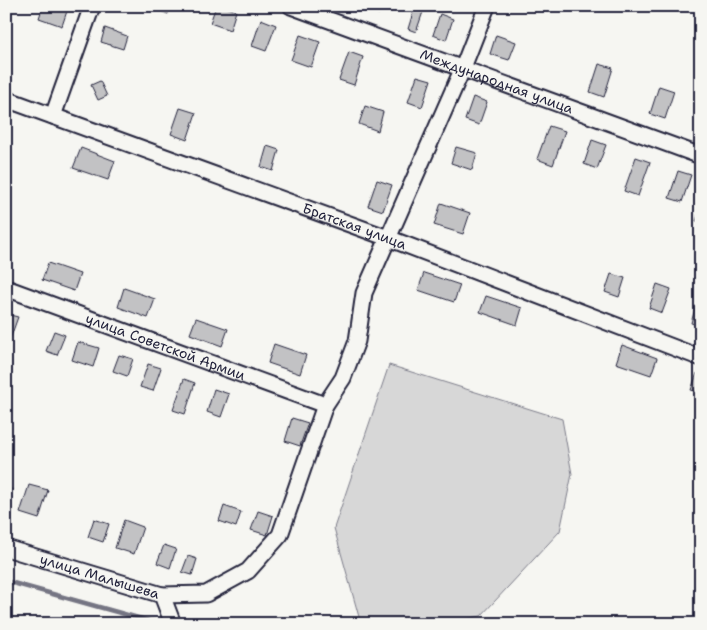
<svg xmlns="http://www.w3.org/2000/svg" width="707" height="630" font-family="'Shantell Sans',sans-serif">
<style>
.green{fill:#d7d7d7;stroke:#7c7c89}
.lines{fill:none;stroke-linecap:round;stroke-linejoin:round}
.stream{stroke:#757583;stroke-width:4.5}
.building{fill:#c2c2c4;stroke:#22223b}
.minor-casing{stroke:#22223b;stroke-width:19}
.minor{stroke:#f6f6f2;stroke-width:15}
.labels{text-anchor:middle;stroke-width:5;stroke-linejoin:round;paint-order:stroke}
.street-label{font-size:14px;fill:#22223b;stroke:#f6f6f2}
</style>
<rect width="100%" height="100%" fill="#f6f6f2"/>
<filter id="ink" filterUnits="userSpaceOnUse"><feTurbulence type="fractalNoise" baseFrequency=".02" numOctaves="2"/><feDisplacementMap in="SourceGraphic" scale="10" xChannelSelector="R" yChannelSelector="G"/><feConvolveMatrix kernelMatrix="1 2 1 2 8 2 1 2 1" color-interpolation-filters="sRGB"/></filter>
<g filter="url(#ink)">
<path class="green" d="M389,365L562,419L572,474L560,531L481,616L441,624H361L334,528Z"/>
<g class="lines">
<path class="stream" d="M6,581L149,621L160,623"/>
</g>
<g class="building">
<path d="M43,6H53L67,11L62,26L39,18Z"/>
<path d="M156,6H170L168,14L155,9Z"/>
<path d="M216,6H223L236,11L230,30L210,23Z"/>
<path d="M363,6H381L379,14L362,9Z"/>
<path d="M415,6H425L416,32L408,29Z"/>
<path d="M440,14L453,19L446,40L433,35Z"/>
<path d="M261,19L276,25L266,51L252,46Z"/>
<path d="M105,28L127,36L123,49L101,42Z"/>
<path d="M300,35L320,42L311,67L291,60Z"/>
<path d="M496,35L516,42L509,60L490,54Z"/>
<path d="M349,52L363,57L354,85L339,80Z"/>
<path d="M599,64L613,68L604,97L590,92Z"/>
<path d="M417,76L431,80L422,107L408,102Z"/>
<path d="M100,81L107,96L98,100L91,85Z"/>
<path d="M659,86L674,91L665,119L650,114Z"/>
<path d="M473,97L487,102L479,125L465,120Z"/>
<path d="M365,106L383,112L378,131L359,124Z"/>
<path d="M180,108L196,113L187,140L171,134Z"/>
<path d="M549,126L565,131L553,165L537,159Z"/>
<path d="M592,140L606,145L597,169L584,164Z"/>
<path d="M267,146L279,150L273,171L261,167Z"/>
<path d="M456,147L477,153L472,170L451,163Z"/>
<path d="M81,148L115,161L108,180L73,168Z"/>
<path d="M636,157L650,162L638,196L624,191Z"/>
<path d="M678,171L691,175L682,202L669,198Z"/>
<path d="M377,180L392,185L383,211L368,206Z"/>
<path d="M441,203L470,213L463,234L434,225Z"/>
<path d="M701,206V222L696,221Z"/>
<path d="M48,263L80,274L74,291L42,280Z"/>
<path d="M424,273L460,285L454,302L418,290Z"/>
<path d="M611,274L625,278L619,297L605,292Z"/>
<path d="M657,284L671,289L662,313L649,308Z"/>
<path d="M124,288L155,299L148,318L118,307Z"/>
<path d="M486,296L522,308L517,325L480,312Z"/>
<path d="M696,305L701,307V326L691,323Z"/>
<path d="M6,314L18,317L9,342L6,341Z"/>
<path d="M196,318L228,329L222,346L190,334Z"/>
<path d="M54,331L65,335L57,355L46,351Z"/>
<path d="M78,342L99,348L93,367L72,360Z"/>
<path d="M274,344L306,355L300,374L268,363Z"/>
<path d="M622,345L657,358L651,375L616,363Z"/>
<path d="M119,355L133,359L127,376L113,371Z"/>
<path d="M148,364L161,368L153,391L140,387Z"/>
<path d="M697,373L701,374V393L691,390Z"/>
<path d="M184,379L195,383L185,414L173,410Z"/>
<path d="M214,389L229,394L221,417L207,412Z"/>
<path d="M292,418L308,423L300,446L285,441Z"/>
<path d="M29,485L48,490L39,519L20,513Z"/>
<path d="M6,487L12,489L6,506Z"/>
<path d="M224,506L241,512L236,527L219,521Z"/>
<path d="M258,511L273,516L267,535L251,530Z"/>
<path d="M94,519L109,524L103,542L88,537Z"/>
<path d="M124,520L143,527L134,554L115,548Z"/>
<path d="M164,545L176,549L170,568L157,563Z"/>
<path d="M188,556L197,559L192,575L182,572Z"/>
</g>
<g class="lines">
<g class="minor-casing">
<g id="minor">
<path id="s1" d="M291,6L701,156"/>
<path id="s2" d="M6,99L388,238L701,358"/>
<path d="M53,116L92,6"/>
<path id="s3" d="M6,288L325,405"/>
<path id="s4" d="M6,548L162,595L173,624"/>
<path d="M162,595L206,594L248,571L280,535L325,405L343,378L357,341L364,293L462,70L487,6"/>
</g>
</g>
<use href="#minor" class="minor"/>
</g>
</g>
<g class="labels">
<g class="street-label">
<text dy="5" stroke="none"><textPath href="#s1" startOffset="219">Международная улица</textPath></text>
<text dy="5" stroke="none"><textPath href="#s2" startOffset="371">Братская улица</textPath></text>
<text dy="5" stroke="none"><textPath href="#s3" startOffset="170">улица Советской Армии</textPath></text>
<text dy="5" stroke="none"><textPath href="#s4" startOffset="98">улица Малышева</textPath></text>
</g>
</g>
<rect width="707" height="630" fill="none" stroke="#f6f6f2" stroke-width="25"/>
<rect x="12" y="12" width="682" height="605" fill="none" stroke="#22223b" stroke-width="2" filter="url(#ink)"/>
</svg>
